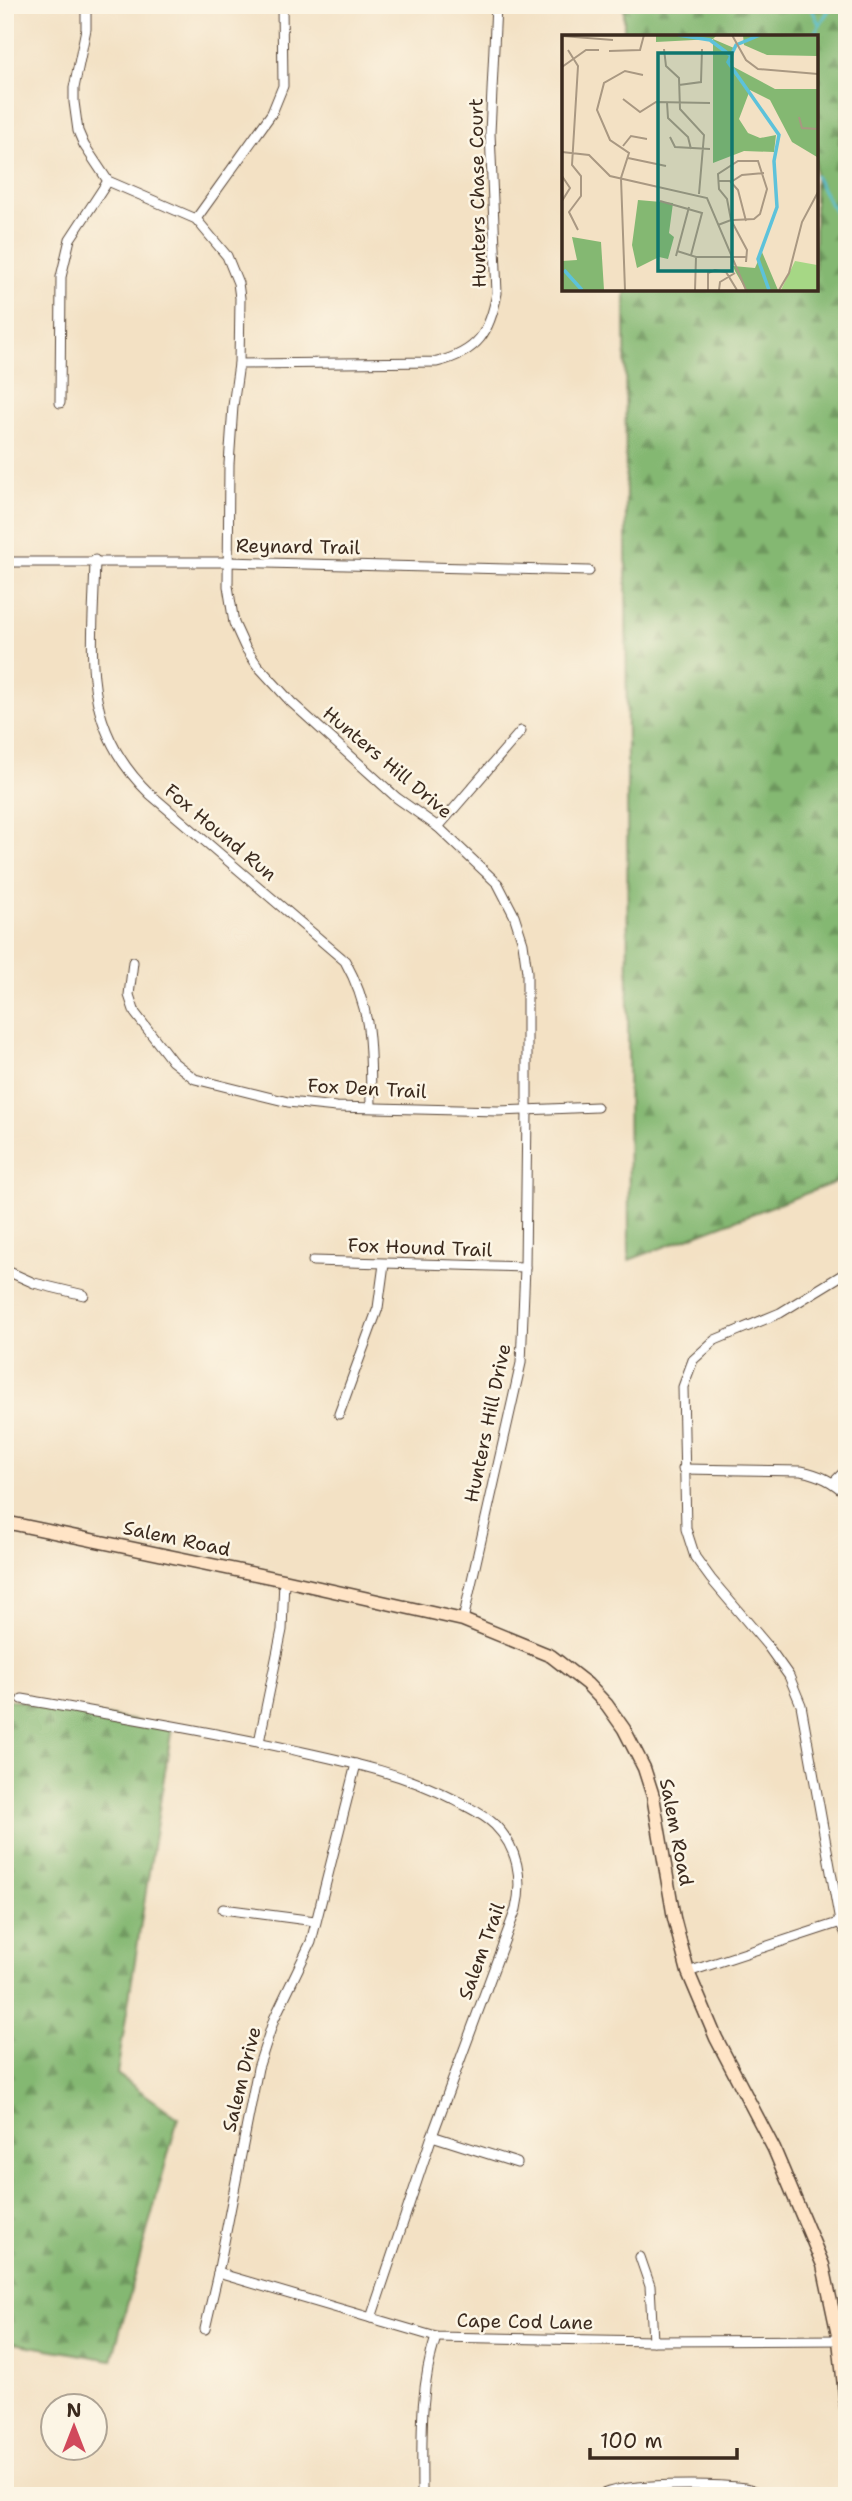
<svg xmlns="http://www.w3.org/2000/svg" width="852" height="2501" font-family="'Shantell Sans',sans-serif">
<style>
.forest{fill:url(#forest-firs);stroke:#607148;stroke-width:2}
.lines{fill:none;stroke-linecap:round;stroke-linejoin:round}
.stream{stroke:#5dc2da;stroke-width:2.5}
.street-casing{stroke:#574537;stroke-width:11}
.secondary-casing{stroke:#574537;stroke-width:15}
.street{stroke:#fff;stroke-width:9}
.secondary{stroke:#ffe4c6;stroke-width:12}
.labels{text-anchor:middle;stroke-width:5;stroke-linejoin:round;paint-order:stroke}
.street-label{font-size:19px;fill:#3b2a1e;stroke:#fcf5e5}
.inset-river{fill:none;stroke:#5dc2da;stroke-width:3.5}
.inset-road{fill:none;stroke:#a99882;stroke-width:2}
.view{fill:#0f766e;fill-opacity:0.15;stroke:#0f766e;stroke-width:3.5}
.inset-edge{fill:none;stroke:#3b2a1e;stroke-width:3.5}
</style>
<defs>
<pattern id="forest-firs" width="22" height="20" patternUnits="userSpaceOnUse" patternTransform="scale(1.75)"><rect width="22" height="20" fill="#84b872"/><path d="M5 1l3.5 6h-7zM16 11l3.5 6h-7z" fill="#6d965d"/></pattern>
</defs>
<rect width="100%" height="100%" fill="#fcf5e5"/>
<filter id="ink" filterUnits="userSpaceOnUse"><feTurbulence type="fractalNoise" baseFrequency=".0143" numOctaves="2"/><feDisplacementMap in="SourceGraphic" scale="14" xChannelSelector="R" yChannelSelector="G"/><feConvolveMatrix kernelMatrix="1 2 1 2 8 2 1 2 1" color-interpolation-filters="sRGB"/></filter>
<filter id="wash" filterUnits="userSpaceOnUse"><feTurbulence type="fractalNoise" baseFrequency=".00686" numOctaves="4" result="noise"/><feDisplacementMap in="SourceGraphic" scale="28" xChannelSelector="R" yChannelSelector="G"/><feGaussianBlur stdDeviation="1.57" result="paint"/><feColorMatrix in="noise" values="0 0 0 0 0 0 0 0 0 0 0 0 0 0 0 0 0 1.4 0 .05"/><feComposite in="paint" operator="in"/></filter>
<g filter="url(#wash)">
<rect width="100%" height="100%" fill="#f3e1c4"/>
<g class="forest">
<path d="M624,5H847V91L839,143L847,148V1178L629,1260L625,289H815V37H624Z"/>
<path d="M5,1699L172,1727L117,2074L178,2118L112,2360L13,2343L5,2347Z"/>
</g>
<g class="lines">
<g class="stream">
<path d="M810,5L819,24"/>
<path d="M812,37L832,5"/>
<path d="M815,176L837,216L847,228"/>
</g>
</g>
</g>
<g filter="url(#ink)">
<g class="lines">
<g class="street-casing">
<g id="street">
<path d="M86,5V29L74,88V102L78,131L84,145L108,181L196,219L227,256L238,283L240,298L239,364L233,406L229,464L228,586L234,623L245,647L257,665L291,702L397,798L438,827L498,884L514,915L523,943L527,972V1111L525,1267L521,1363L463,1620"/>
<path d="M196,219L272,113L283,86L282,5"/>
<path d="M239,364L437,362C478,352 490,332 497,293L490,133L496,5"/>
<path d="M60,403L61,277L70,239L108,181"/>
<path d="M95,560C93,651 78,725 150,794L345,961C374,1013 370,1051 371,1107"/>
<path d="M5,562H228L589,571"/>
<path d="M438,827L521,731"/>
<path d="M133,962L129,995L135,1013L172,1061L195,1079L288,1102L336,1107L498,1111L597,1107"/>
<path d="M313,1261L525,1267"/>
<path d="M5,1270L34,1283L84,1295"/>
<path d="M847,1272L780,1313L715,1340L693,1360L683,1387L686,1529L695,1557L711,1579L767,1645L789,1676L801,1705L840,1922L847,1936"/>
<path d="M339,1414L378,1308L384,1264"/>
<path d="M683,1469L801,1471C820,1475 833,1481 847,1495"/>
<path d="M834,1482L847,1469"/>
<path d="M22,1699C114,1716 207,1730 299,1751C354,1763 405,1774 455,1800C469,1808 484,1814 495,1825C518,1848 523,1879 516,1909L432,2136L371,2318"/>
<path d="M259,1742L282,1630L284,1580"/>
<path d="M223,1909L315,1921"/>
<path d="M688,1972L847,1920"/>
<path d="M432,2136L517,2163"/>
<path d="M640,2257L650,2286L653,2341"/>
<path d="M218,2273L436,2337L653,2341L847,2340"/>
<path d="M205,2329L218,2273L258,2068L274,2019L311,1942L356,1764"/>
<path d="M422,2496C422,2442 419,2389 436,2337"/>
<path d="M599,2496C622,2482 716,2484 745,2488C751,2488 758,2493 764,2496"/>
</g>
</g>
<g class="secondary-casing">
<path id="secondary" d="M5,1522L284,1580L463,1620L551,1656L587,1684L607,1705L624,1729L644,1768L653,1796L674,1918L688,1972L716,2038L774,2149L823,2265L839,2340L847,2414"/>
</g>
<use href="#street" class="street"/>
<use href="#secondary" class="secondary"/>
</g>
</g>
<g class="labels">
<g class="street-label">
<text transform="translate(477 193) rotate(-91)" y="7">Hunters Chase Court</text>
<text transform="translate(298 546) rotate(1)" y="7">Reynard Trail</text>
<text transform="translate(388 762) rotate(40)" y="7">Hunters Hill Drive</text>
<text transform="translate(221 832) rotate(40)" y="7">Fox Hound Run</text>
<text transform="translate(367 1088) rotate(3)" y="7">Fox Den Trail</text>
<text transform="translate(420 1247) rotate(2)" y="7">Fox Hound Trail</text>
<text transform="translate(487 1423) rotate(-78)" y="7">Hunters Hill Drive</text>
<text transform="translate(177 1538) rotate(12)" y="7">Salem Road</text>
<text transform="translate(677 1832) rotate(79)" y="7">Salem Road</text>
<text transform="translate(481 1951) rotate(-70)" y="7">Salem Trail</text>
<text transform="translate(241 2079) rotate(-76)" y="7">Salem Drive</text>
<text transform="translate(525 2321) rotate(1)" y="7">Cape Cod Lane</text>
</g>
</g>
<g transform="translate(562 35)">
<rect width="256" height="256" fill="#f3e1c4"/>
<path d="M94,0H155L151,4L172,13L170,31L213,54H255V122L230,107L208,65L188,55L177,84L186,98L198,103L214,100L212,117L182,116L151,128V4L94,7ZM181,0L255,2V21L205,20L182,10ZM76,165L111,168L107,198L112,202L106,224L97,222L75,233L70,210ZM10,202L39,207L42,255H0V226L15,225ZM200,217L216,255H184L173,236L171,231L193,233Z" fill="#84b872"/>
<path d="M233,226L255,230V255H219Z" fill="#a6d785"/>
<path class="inset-river" d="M116,0L148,5L168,20M198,0L174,10L166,27L217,100L212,126L215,172L196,224L207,255M2,235L20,255"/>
<path class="inset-road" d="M170,0L184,25L196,34L256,39M0,1L51,5M102,14L104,31L117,43L118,74L142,100L137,159M6,15L16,31L10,130L19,141V161L7,177L16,195M47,16L78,15L82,0M0,32L24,15H37M117,50L139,47L140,14M61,64L78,77L94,67L148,68M105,67L106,83L126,102L129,114M237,82L240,93L256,94M108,102L113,112L148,114M61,111L69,101L85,104M0,117L27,120L48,141L145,163L184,255M66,123L104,131M0,141L8,153L0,166M156,146H168L176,155L184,186M169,147L180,140L202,138M98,166L140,178L129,220M156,190L169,185H172L192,184L198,179L205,154L196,126H176L156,139L157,154L165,164L169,185L185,215L184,227M115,216L134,222H185M114,221L127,172M63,255L59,143L67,118L48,105L35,75L42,48L63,36L81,40M133,255L134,222M146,255V238L153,235L164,237L175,255M157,255L158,247L173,238M217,255L227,238L240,187L256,157"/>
<path class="view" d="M96,18H170V236H96Z"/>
<rect width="256" height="256" class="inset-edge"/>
</g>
<rect width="852" height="2501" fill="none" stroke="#fcf5e5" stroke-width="28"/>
<g transform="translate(74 2427)"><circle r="33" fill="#fcf5e5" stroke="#afa495" stroke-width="2"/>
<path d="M0-5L12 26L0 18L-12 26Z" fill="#d1495b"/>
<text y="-10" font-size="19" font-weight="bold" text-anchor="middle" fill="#3b2a1e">N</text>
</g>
<path d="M590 2448v10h147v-10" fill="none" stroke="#3b2a1e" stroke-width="3.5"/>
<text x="600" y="2448" font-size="21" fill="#3b2a1e" stroke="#fcf5e5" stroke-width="5" paint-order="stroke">100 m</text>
</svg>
